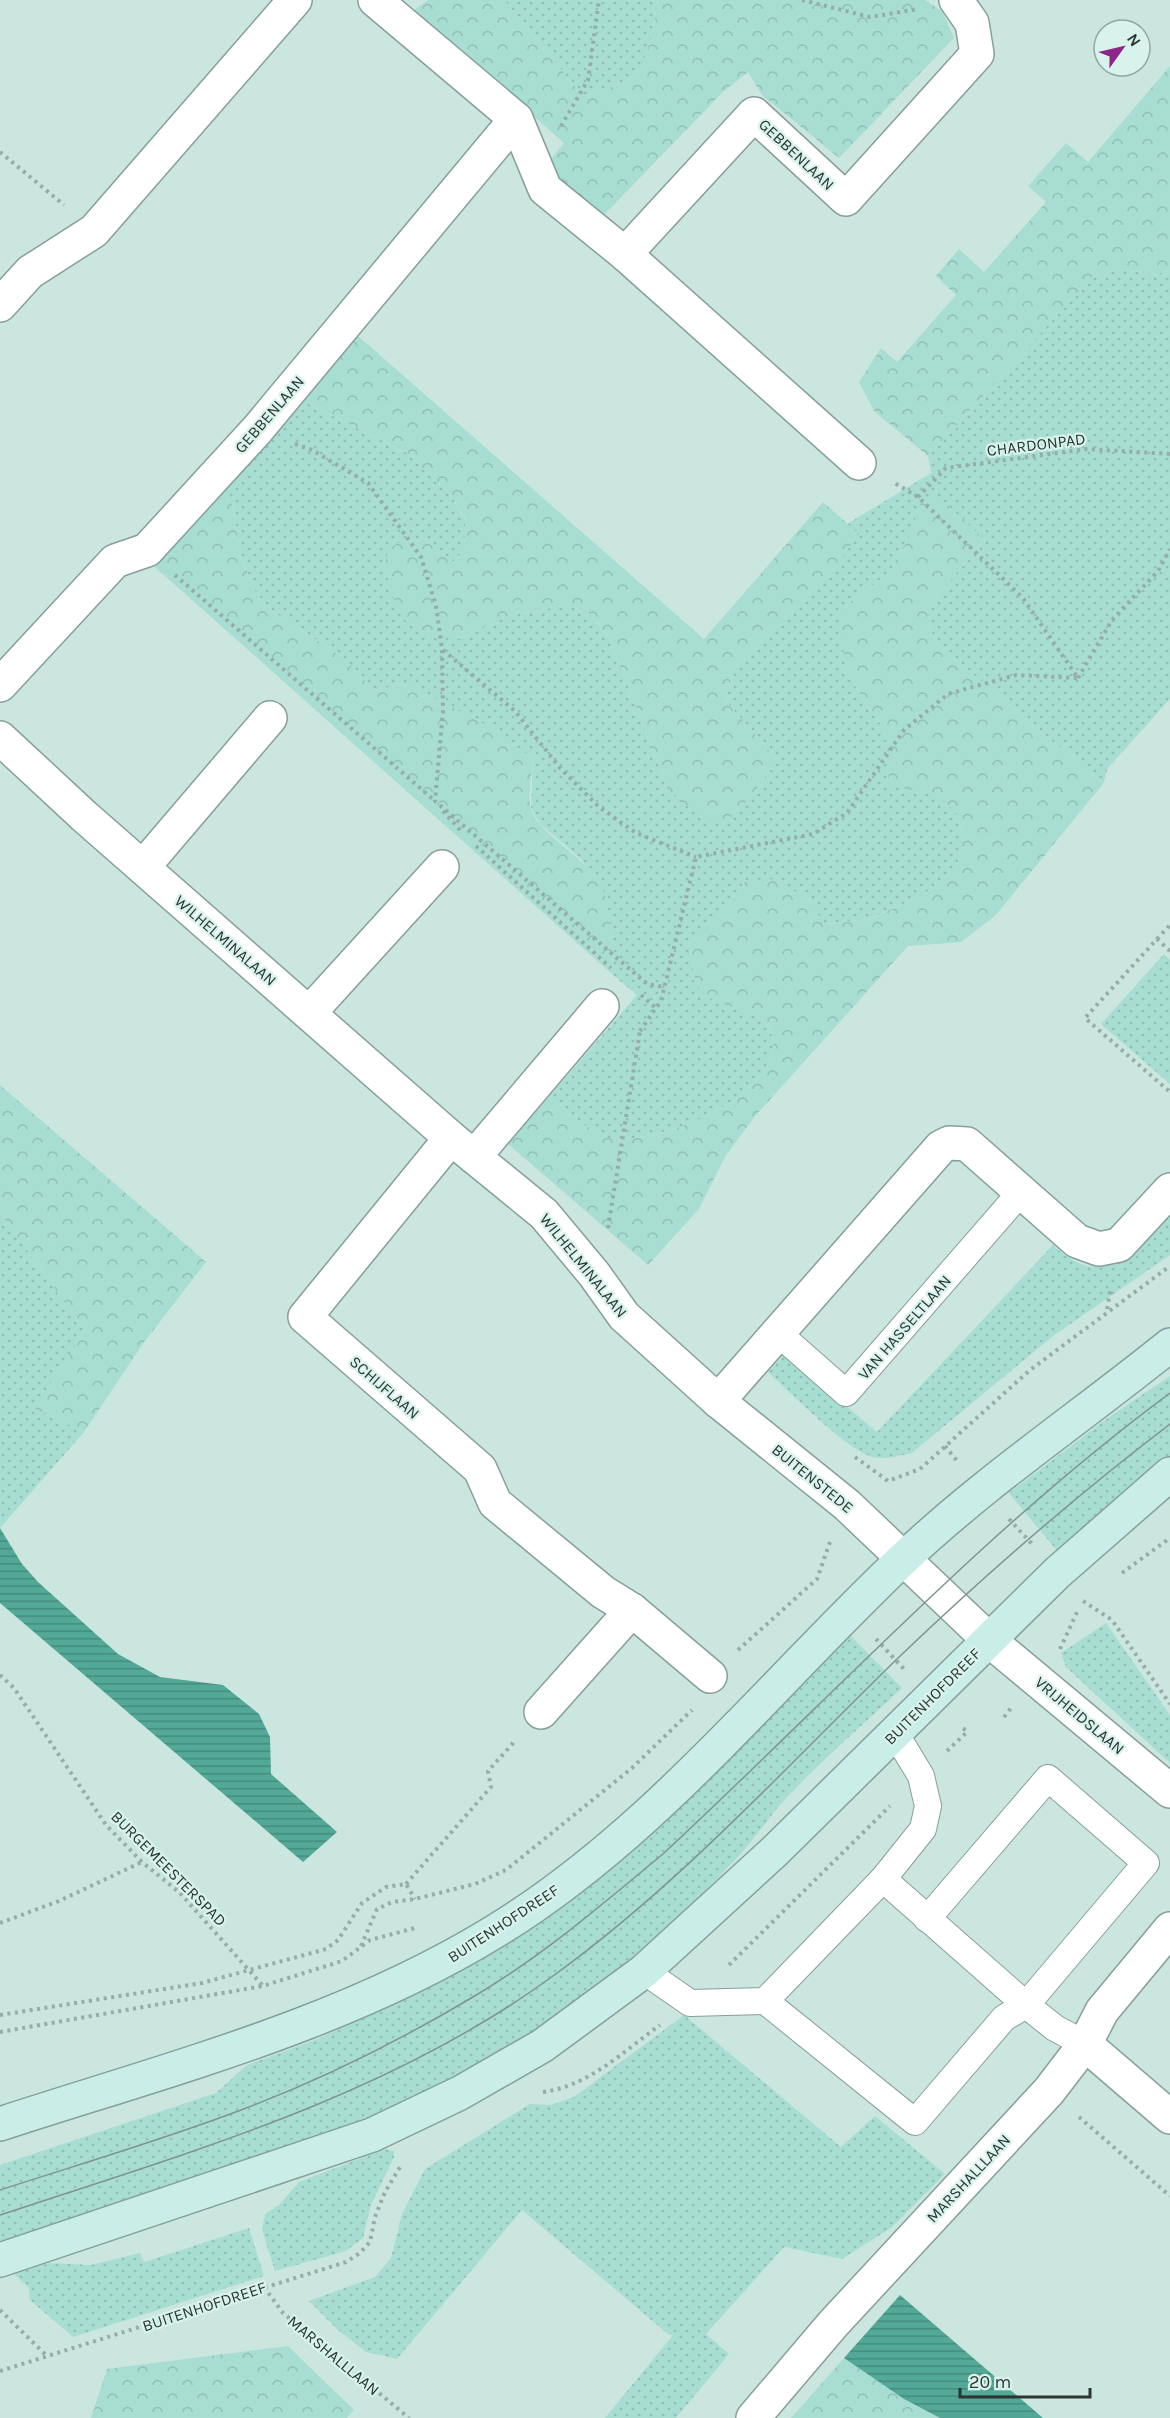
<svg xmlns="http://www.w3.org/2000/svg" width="1170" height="2418" font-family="Karla,sans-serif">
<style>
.grass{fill:url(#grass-dots)}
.forest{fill:url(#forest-crowns)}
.water{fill:url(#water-rules)}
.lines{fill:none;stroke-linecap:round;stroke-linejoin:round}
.lane-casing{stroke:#869f99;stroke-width:28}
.street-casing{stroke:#869f99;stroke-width:36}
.secondary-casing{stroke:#869f99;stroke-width:36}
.path{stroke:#96aca6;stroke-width:4;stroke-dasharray:3 4.5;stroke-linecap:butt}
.lane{stroke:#fff;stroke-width:26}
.street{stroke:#fff;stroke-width:33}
.secondary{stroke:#c8eee7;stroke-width:33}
.tram{stroke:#80948f;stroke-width:1.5}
.labels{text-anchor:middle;stroke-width:4.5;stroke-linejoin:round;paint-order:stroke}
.street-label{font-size:16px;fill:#2b3633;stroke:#d8f3ec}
</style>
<defs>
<pattern id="grass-dots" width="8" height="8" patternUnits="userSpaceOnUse" patternTransform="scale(1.5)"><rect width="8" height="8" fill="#a7ded1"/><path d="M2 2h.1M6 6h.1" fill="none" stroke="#90bfb4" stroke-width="1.8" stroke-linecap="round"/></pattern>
<pattern id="forest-crowns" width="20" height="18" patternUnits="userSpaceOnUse" patternTransform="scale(1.5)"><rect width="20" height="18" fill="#a7ded1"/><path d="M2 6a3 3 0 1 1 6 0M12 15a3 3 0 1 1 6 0" fill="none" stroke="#90bfb4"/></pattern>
<pattern id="water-rules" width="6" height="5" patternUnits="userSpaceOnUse" patternTransform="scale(1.5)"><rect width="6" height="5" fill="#53a998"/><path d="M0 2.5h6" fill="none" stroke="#458a7d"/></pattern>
</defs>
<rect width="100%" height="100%" fill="#cbe6df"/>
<g class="grass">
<path d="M504,0H658C647,62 648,80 583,96Z"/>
<path d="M1119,269L1155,275L1170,270V699L1108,768L1103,784L937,644L928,624V606L985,540L907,541L889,573L842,608L847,674L885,731L890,784L940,797L958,814L963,841L956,868L923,895L869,919L824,924L807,899L746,880L726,908L689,940C691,954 692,981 703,992C722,1012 770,1005 773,1042C776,1100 651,1148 604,1137C594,1134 560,1105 549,1097L637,995L613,975L611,927L583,861L540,824L531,808L533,758L408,684L373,690L344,658L271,610L255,591L242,559L232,504L215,482L291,395L407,453L450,494L466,521L464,549L454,562L428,543L405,539L459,639L503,617L561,606L586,610L608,636L668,789L778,761L726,701L730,670L755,652L858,534L847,524L931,473L928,456L1092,277Z"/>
<path d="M1164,954L1170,960V1084L1101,1024Z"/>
<path d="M1170,1211V1255L1053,1336L912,1453C898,1456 884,1461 870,1456C845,1448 790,1392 768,1372L784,1354L877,1432L1053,1245C1104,1295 1135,1249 1170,1211Z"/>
<path d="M0,1212L85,1331L35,1408L84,1432L0,1528Z"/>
<path d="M1170,1376V1457L1127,1490L1059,1553L1009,1493L1105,1420Z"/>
<path d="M1106,1623L1170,1715V1763L1066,1667L1061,1653Z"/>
<path d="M848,1633L902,1688C864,1724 824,1758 788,1796C769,1816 755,1839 736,1859C686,1913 629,1962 570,2007C407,2129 191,2180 0,2241V2165L216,2093L247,2065L320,2038L440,1980Z"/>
<path d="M684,2015L841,2147L875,2116L945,2174L891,2228L842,2259L784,2247L706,2334L729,2354L676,2418H605L673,2335H669L522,2210L397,2359L366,2352L337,2329L309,2301L375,2277L391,2258L402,2214L425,2169L530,2104L551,2105L574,2097Z"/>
<path d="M385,2149L394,2151V2157L371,2205L363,2238L346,2251L275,2271L262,2230L265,2214L279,2205L299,2182Z"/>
<path d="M249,2228L264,2276L73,2337L30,2300L29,2288L14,2274L49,2263L91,2265L140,2253L144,2262Z"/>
</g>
<g class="forest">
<path d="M428,0H504L583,96C648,80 647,61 658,0H925L942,11L954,38L839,158L762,95L748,72L723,92L601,218L544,168L564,143L414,10Z"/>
<path d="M1170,66V270L1155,275L1119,269L1092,277L928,456L874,411L859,382L881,348L897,362L956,295L936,276L959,249L984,272L1046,202L1028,186L1066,143L1088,162Z"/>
<path d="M349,328L704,639L823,502L859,534L820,588L755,652L730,670L726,701L778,761L737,813L719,824L693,811L668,789L608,636L586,610L561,606L503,617L459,639L429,637L407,623L391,594L385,566L388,549L405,539L428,543L454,562L464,549L466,520L450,494L407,453L291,395Z"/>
<path d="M215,482L232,504L242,559L255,591L271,610L344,658L373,690L408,684L486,725L533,758C533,772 527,795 531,809C540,837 587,855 602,888C613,915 612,946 613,975L147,560Z"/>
<path d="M936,494L985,540L928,606V624L937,644L1103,784L995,916L961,942L908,946L757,1114L726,1155L699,1209L648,1265L508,1144L549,1097C560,1105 594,1134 605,1137C651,1148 777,1100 773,1041C770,1005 721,1012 702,992C692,981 691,954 689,939L726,908L746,880L776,879L807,899L825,924L870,919L923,895L956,868L963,841L958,814L940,797L889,785L885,731L847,674L841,633L842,608L889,573L907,541L921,503Z"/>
<path d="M0,1085L206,1262L142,1345L84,1432L34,1408L85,1331L0,1212Z"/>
<path d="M288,2346L354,2410L347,2418H91L107,2369Z"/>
<path d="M844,2358L904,2399L940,2418H791Z"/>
</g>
<g class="water">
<path d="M0,1528L22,1564L38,1582L118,1654L160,1677L223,1685L259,1714L270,1737L271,1774L337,1832L303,1862L0,1603Z"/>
<path d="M900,2295L1043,2418H940L904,2399L844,2358Z"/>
</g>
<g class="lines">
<g class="lane-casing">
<g id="lane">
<path d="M778,1333L846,1393L1021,1192"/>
<path d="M883,1879L1026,2005L1055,2028L1085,2044"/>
<path d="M644,1971L690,2003L765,2001L883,1879L923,1829L928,1806L921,1776L895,1733"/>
<path d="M765,2001L915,2122L1004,2018L1026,2005L1146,1863L1048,1778L927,1919"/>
</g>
</g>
<g class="street-casing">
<g id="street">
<path d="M375,0L516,119L545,189L625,254L859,463"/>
<path d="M625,254L754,114L846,199L977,54L972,23L956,0"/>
<path d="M0,305L30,272L94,231L295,0"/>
<path d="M0,685L115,561L147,550L257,430L516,119"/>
<path d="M0,738L84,816L451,1138L544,1214L594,1274L624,1316L718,1401L847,1505L989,1640L1170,1791"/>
<path d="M143,867L270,718"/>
<path d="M309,1013L442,867"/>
<path d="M451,1138L305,1317L480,1469L495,1503L603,1592L632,1610L710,1676"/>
<path d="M474,1157L602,1006"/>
<path d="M718,1401L941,1147L949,1143L967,1144L1077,1241L1099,1249L1119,1245L1170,1190"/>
<path d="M541,1712L632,1610"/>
<path d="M1085,2044L1170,2117"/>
<path d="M753,2418L833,2324L1049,2091L1085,2044L1102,2011L1170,1929"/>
</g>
</g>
<g class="secondary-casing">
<g id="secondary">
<path d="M0,2124C168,2069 342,2025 494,1932C652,1836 768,1687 901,1561C984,1482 1081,1417 1170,1345"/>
<path d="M0,2260L372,2135L460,2093L542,2046L644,1971L775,1851L1057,1573L1170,1474"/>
</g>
</g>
<g class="path">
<path d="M802,0L870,17L918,9"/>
<path d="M561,126L588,80L599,0"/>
<path d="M0,152L64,205"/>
<path d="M295,444L312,450L368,483L421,557L436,606L442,649L443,711L435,801L647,984L665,987"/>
<path d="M918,497L946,468L1087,449L1170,454"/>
<path d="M175,575L435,801"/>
<path d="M443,650L515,711L560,768L599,807L636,833L696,857"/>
<path d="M1078,678L1112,620L1158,571L1170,549"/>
<path d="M443,811L460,830"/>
<path d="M476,846L611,968"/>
<path d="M1157,939L1170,925"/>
<path d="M1170,951L1157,939L1085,1018L1170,1092"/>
<path d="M641,995L656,1008"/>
<path d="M640,1031L661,1001L696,857L813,834L847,813L904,730L948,694L1016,675L1078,678L1023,598L918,497L893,482"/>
<path d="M608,1228L640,1031"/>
<path d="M1107,1309L1111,1287"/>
<path d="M945,1446L958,1462"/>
<path d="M855,1457L888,1481L920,1469L1030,1370L1170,1266"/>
<path d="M1009,1519L1032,1544"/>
<path d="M1122,1573L1170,1538"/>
<path d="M1083,1601L1112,1620L1170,1704"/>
<path d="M876,1639L904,1669"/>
<path d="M1060,1649L1078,1610"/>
<path d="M738,1650L817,1579L830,1542"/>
<path d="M0,1675L14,1688L106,1825L142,1862L180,1893L263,1986"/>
<path d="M1004,1717L1011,1708"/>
<path d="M947,1751L967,1732L960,1725"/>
<path d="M406,1884L491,1787L488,1771L515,1741"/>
<path d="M0,1923L59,1901L142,1862"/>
<path d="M361,1946L377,1909L392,1902L415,1899L475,1884L506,1870L632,1768L692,1710"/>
<path d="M729,1965L890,1806"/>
<path d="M0,2015L202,1983L326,1949L338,1940L362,1903L386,1887L406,1884L415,1899"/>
<path d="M0,2032L263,1986L342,1961L370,1940L415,1928"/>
<path d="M543,2092C589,2086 624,2051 660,2025"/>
<path d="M1079,2117L1170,2196"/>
<path d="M264,2287L283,2313L409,2418"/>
<path d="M0,2310L47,2356"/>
<path d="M0,2371L346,2262L360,2253L370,2242L375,2217L385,2192L400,2167"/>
</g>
<use href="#lane" class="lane"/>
<use href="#street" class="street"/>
<use href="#secondary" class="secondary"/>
<g class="tram">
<path d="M0,2190C80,2164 162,2140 241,2110C321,2080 399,2041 473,1997C541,1957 603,1904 664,1853C831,1698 986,1529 1170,1393"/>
<path d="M0,2215C190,2152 389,2096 553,1976C680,1884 785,1768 897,1659C984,1576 1074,1497 1170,1424"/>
</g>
</g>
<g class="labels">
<g class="street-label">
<text transform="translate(797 154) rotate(43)" y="6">GEBBENLAAN</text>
<text transform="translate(269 414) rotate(-49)" y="6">GEBBENLAAN</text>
<text transform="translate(1036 444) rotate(-7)" y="6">CHARDONPAD</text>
<text transform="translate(226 940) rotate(41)" y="6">WILHELMINALAAN</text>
<text transform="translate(584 1265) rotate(51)" y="6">WILHELMINALAAN</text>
<text transform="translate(904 1327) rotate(-49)" y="6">VAN HASSELTLAAN</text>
<text transform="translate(385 1387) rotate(41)" y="6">SCHIJFLAAN</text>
<text transform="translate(813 1478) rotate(39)" y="6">BUITENSTEDE</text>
<text transform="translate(932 1696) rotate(-45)" y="6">BUITENHOFDREEF</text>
<text transform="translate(1080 1715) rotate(40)" y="6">VRIJHEIDSLAAN</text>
<text transform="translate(169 1868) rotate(45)" y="6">BURGEMEESTERSPAD</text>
<text transform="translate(503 1923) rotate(-33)" y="6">BUITENHOFDREEF</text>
<text transform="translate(968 2178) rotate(-47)" y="6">MARSHALLLAAN</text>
<text transform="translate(204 2306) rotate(-18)" y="6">BUITENHOFDREEF</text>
<text transform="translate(334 2355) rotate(40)" y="6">MARSHALLLAAN</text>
</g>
</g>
<g transform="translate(1122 48) rotate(56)"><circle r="28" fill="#d8f3ec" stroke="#93a7a2" stroke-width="1.5"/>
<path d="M0-4.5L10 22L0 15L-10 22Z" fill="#8c2489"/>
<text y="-9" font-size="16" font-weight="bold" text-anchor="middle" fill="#2b3633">N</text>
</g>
<path d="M960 2388v9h130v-9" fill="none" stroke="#2b3633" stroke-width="3"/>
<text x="969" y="2388" font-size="18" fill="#2b3633" stroke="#d8f3ec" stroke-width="4.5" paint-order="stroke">20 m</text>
</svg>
